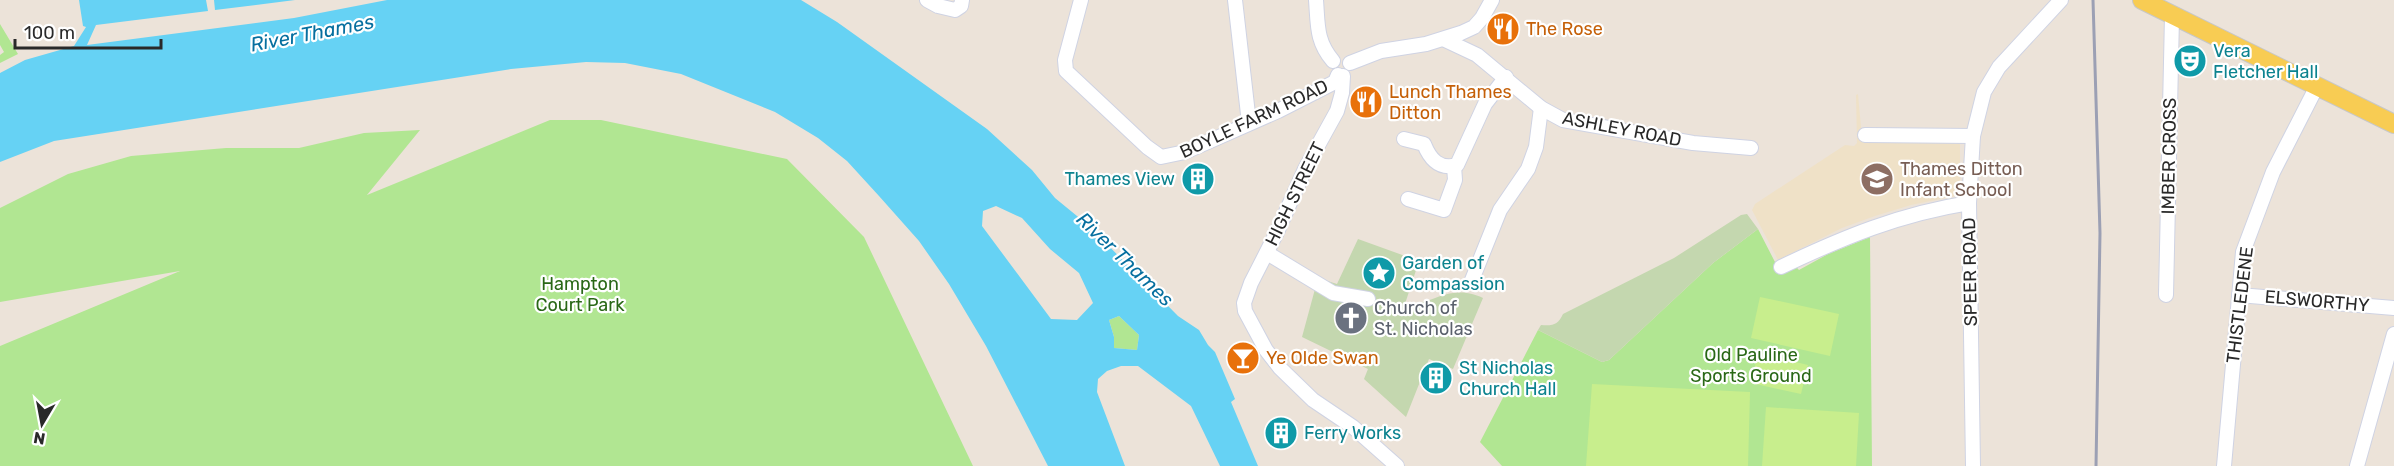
<svg xmlns="http://www.w3.org/2000/svg" width="2394" height="466" font-family="Rubik,sans-serif">
<style>
.education{fill:#efe1c7}
.green{fill:#b1e692}
.cemetery{fill:#c4d7af}
.pitch{fill:#c8ee8d}
.water{fill:#66d2f4;fill-rule:evenodd}
.lines{fill:none;stroke-linecap:round;stroke-linejoin:round}
.minor-casing{stroke:#cfd3e3;stroke-width:16}
.major-casing{stroke:#c7c7c7;stroke-width:20}
.minor{stroke:#fff;stroke-width:14}
.major{stroke:#f8cc53;stroke-width:18}
.rail{stroke:#9ca0b4;stroke-width:3}
.labels{text-anchor:middle;stroke-width:4.5;stroke-linejoin:round;paint-order:stroke}
.food-label{font-size:18px;fill:#c56008;stroke:#fff;text-anchor:start}
.culture-label{font-size:18px;fill:#0d838f;stroke:#fff;text-anchor:start}
.street-label{font-size:18px;fill:#292929;stroke:#fff}
.education-label{font-size:18px;fill:#785e54;stroke:#fff;text-anchor:start}
.park-label{font-size:18px;fill:#296816;stroke:#fff}
.worship-label{font-size:18px;fill:#5b616d;stroke:#fff;text-anchor:start}
.water-label{font-size:20px;font-style:italic;fill:#066f9f;stroke:#fff}
</style>
<rect width="100%" height="100%" fill="#ece3d9"/>
<path class="education" d="M1858,94L1862,138L1960,139V195L1911,205L1875,216L1842,228L1778,260L1752,210L1755,204L1845,145L1854,146L1857,143L1856,95Z"/>
<g class="green">
<path d="M0,24L18,54L0,63V55L4,52L0,45Z"/>
<path d="M550,120H601L787,159L864,237L973,466H0V346L180,271L0,302V208L68,174L131,156L226,148H299L364,133L420,130L367,195Z"/>
<path d="M1758,229L1775,262L1787,257L1799,270L1828,254L1870,237L1872,466H1502L1480,442L1538,330L1602,362L1609,360L1713,263Z"/>
<path d="M1119,316L1139,335L1137,350L1114,348V337L1109,320Z"/>
</g>
<g class="cemetery">
<path d="M1747,214L1758,229L1713,263L1609,360L1602,362L1538,330L1541,325C1553,326 1558,325 1563,314L1674,258L1741,215Z"/>
<path d="M1358,239L1419,261L1404,307C1434,303 1451,283 1483,298L1453,369L1429,359L1406,417L1364,379L1368,369L1302,337L1318,278L1337,284Z"/>
</g>
<g class="pitch">
<path d="M1760,297L1839,314L1830,356L1751,338Z"/>
<path d="M1758,353L1808,365L1801,394L1751,383Z"/>
<path d="M1592,384L1750,392L1748,466H1586Z"/>
<path d="M1766,407L1859,413L1856,466H1762Z"/>
</g>
<g class="water">
<path d="M79,0H206L208,11L96,25L87,45L294,18L387,0H801L837,22L987,129L1032,170L1055,198L1088,225L1178,316L1199,330L1208,345L1215,352L1235,399L1231,402L1258,466H1220L1191,406L1138,366H1121L1107,371L1098,379L1097,392L1125,466H1048L986,346L949,284L919,241L879,196L847,161L818,138L775,112L681,74L625,63L586,62L511,69L54,141L0,162V73L25,60L74,46L86,27L83,26ZM996,206L1022,218L1050,249L1079,273L1093,303L1077,320L1051,319L982,226L983,211ZM1119,316L1139,335L1137,350L1114,348V337L1109,320Z"/>
<path d="M214,0H295L215,10Z"/>
</g>
<g class="lines">
<g class="minor-casing">
<g id="minor">
<path d="M927,0L938,6L955,10L961,6L962,0"/>
<path d="M1081,0L1065,60L1066,71L1147,147L1161,157L1185,152L1278,111L1335,82L1338,75"/>
<path d="M1235,0L1249,123"/>
<path d="M1316,0C1318,25 1316,41 1333,61"/>
<path d="M1443,39L1477,55L1541,108L1563,120L1693,143L1751,148"/>
<path d="M1350,63L1381,51L1426,44L1461,33L1474,27L1482,18L1492,0"/>
<path d="M1343,76L1342,93L1337,111L1305,169L1278,230L1251,283L1244,303L1245,311L1266,350L1280,368L1313,400L1353,427L1397,466"/>
<path d="M1865,135L1973,136"/>
<path d="M1404,139L1424,144C1430,159 1439,170 1457,165L1485,104L1506,77"/>
<path d="M1408,199L1444,210L1455,180L1454,166"/>
<path d="M1267,253L1333,293L1368,299"/>
<path d="M1781,267C1844,237 1900,214 1969,203"/>
<path d="M1472,280L1500,210L1528,169L1536,147L1541,108"/>
<path d="M2166,295L2172,16"/>
<path d="M2239,295L2394,308"/>
<path d="M1973,466L1969,203L1973,136L1984,92L1999,67L2061,0"/>
<path d="M2224,466L2243,252L2273,172L2317,86"/>
<path d="M2357,466L2394,334"/>
</g>
</g>
<g class="major-casing">
<path id="major" d="M2142,0L2394,124"/>
</g>
<use href="#minor" class="minor"/>
<use href="#major" class="major"/>
<path class="rail" d="M2093,0L2100,233L2096,466"/>
</g>
<defs>
<g id="restaurant-disc" transform="scale(1.725)"><circle r="9.5" fill="#e8710a" stroke="#fff"/><path d="M-5-6h1v4h1v-4h1v4h1v-4h1v5L-1.5 .5V6h-2V.5L-5-1ZM5-6V6H3V1.5H1.5Q1.5-4 5-6Z" fill="#fff"/></g>
<g id="theatre-disc" transform="scale(1.725)"><circle r="9.5" fill="#0f9aa8" stroke="#fff"/><path d="M-5-5.5Q0-4 5-5.5V0Q5 5 0 6Q-5 5-5 0ZM-3.3-2.5H-1v1.5H-3.3ZM1-2.5H3.3v1.5H1ZM-2.8 1Q0 5.5 2.8 1Z" fill="#fff"/></g>
<g id="building-disc" transform="scale(1.725)"><circle r="9.5" fill="#0f9aa8" stroke="#fff"/><path d="M-4-6H4V6H1V3H-1V6H-4ZM-2.5-4.3h1.7v1.8h-1.7ZM.8-4.3h1.7v1.8H.8ZM-2.5-1h1.7V.8h-1.7ZM.8-1h1.7V.8H.8Z" fill="#fff"/></g>
<g id="school-disc" transform="scale(1.725)"><circle r="9.5" fill="#8d6e63" stroke="#fff"/><path d="M0-5L7-2L0 1L-7-2ZM-4 1L0 2.5L4 1V4Q0 6-4 4Z" fill="#fff"/></g>
<g id="sight-disc" transform="scale(1.725)"><circle r="9.5" fill="#0f9aa8" stroke="#fff"/><path d="M0-6L1.8-2.2L6-1.7L2.9 1.2L3.7 5.4L0 3.3L-3.7 5.4L-2.9 1.2L-6-1.7L-1.8-2.2Z" fill="#fff"/></g>
<g id="church-disc" transform="scale(1.725)"><circle r="9.5" fill="#6b7280" stroke="#fff"/><path d="M-1.2-6h2.4v3.5h3.3v2.4h-3.3V6h-2.4V-.1h-3.3v-2.4h3.3Z" fill="#fff"/></g>
<g id="bar-disc" transform="scale(1.725)"><circle r="9.5" fill="#e8710a" stroke="#fff"/><path d="M-6-5H6L.8 .8V4.5H3.5V6h-7V4.5H-.8V.8Z" fill="#fff"/></g>
</defs>
<g fill-rule="evenodd">
<use href="#restaurant-disc" x="1503" y="29"/>
<use href="#theatre-disc" x="2190" y="61"/>
<use href="#restaurant-disc" x="1366" y="102"/>
<use href="#building-disc" x="1198" y="179"/>
<use href="#school-disc" x="1877" y="179"/>
<use href="#sight-disc" x="1379" y="273"/>
<use href="#church-disc" x="1351" y="318"/>
<use href="#bar-disc" x="1243" y="358"/>
<use href="#building-disc" x="1436" y="378"/>
<use href="#building-disc" x="1281" y="433"/>
</g>
<g class="labels">
<g class="food-label">
<text x="1526" y="35">The Rose</text>
<text x="1389" y="98">Lunch Thames<tspan x="1389" dy="21">Ditton</tspan></text>
<text x="1266" y="364">Ye Olde Swan</text>
</g>
<g class="culture-label">
<text x="2213" y="57">Vera<tspan x="2213" dy="21">Fletcher Hall</tspan></text>
<text x="1175" y="185" text-anchor="end">Thames View</text>
<text x="1402" y="269">Garden of<tspan x="1402" dy="21">Compassion</tspan></text>
<text x="1459" y="374">St Nicholas<tspan x="1459" dy="21">Church Hall</tspan></text>
<text x="1304" y="439">Ferry Works</text>
</g>
<g class="street-label">
<text transform="translate(1254 119) rotate(-25)" y="6">BOYLE FARM ROAD</text>
<text transform="translate(1622 129) rotate(11)" y="6">ASHLEY ROAD</text>
<text transform="translate(2169 156) rotate(-89)" y="6">IMBER CROSS</text>
<text transform="translate(1295 194) rotate(-64)" y="6">HIGH STREET</text>
<text transform="translate(1970 272) rotate(-91)" y="6">SPEER ROAD</text>
<text transform="translate(2317 301) rotate(5)" y="6">ELSWORTHY</text>
<text transform="translate(2240 305) rotate(-83)" y="6">THISTLEDENE</text>
</g>
<g class="education-label">
<text x="1900" y="175">Thames Ditton<tspan x="1900" dy="21">Infant School</tspan></text>
</g>
<g class="park-label">
<text x="580" y="290">Hampton<tspan x="580" dy="21">Court Park</tspan></text>
<text x="1751" y="361">Old Pauline<tspan x="1751" dy="21">Sports Ground</tspan></text>
</g>
<g class="worship-label">
<text x="1374" y="314">Church of<tspan x="1374" dy="21">St. Nicholas</tspan></text>
</g>
<g class="water-label">
<text transform="translate(312 33) rotate(-11)" y="7">River Thames</text>
<text transform="translate(1125 259) rotate(44)" y="7">River Thames</text>
</g>
</g>
<g transform="translate(42 424) rotate(190)" stroke="#ffffff" stroke-width="4.5" paint-order="stroke">
<path d="M0-4.5L10 22L0 15L-10 22Z" fill="#292929"/>
<text y="-9" font-size="16" font-weight="bold" text-anchor="middle" fill="#292929">N</text>
</g>
<path d="M15 39v9h146v-9" fill="none" stroke="#292929" stroke-width="3"/>
<text x="24" y="39" font-size="18" fill="#292929" stroke="#ffffff" stroke-width="4.5" paint-order="stroke">100 m</text>
</svg>
